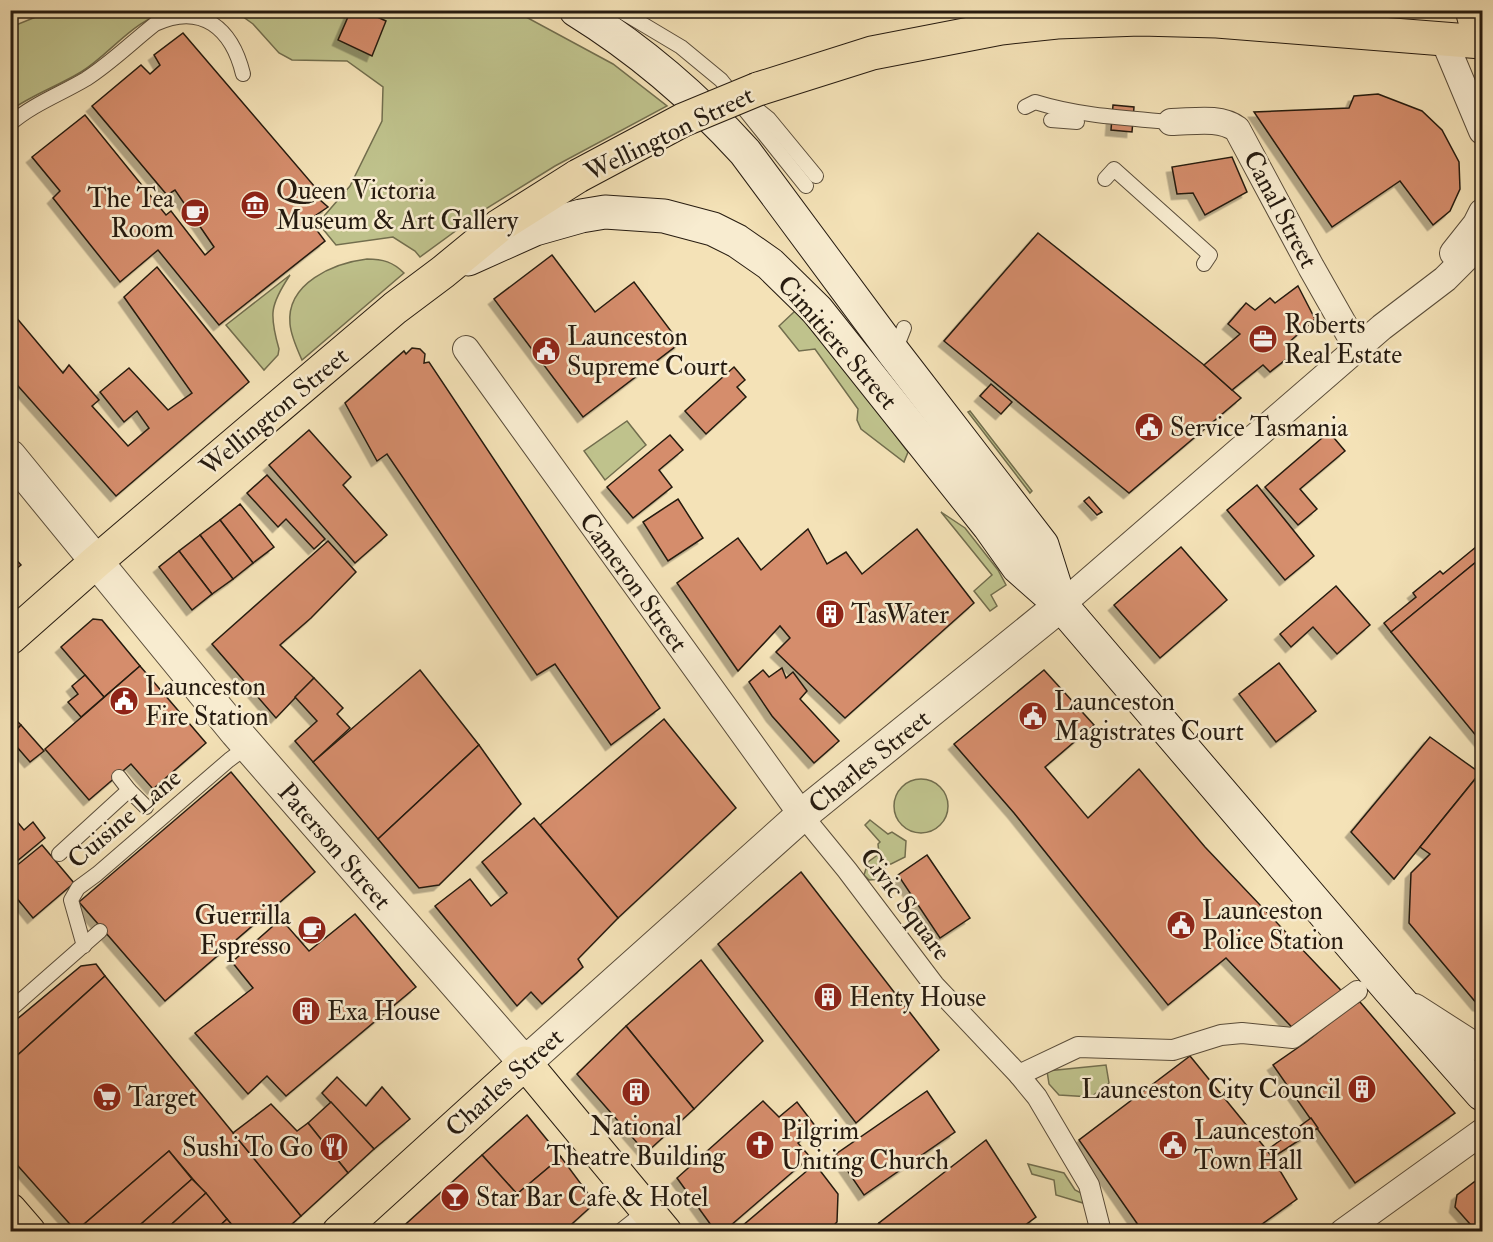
<svg xmlns="http://www.w3.org/2000/svg" width="1493" height="1242" font-family="'IM FELL Double Pica',serif">
<style>
.green{fill:#bfc28c;stroke:#726e4e;stroke-width:1.5}
.building{fill:#d58d6c;stroke:#261b10;stroke-width:1.5;filter:url(#shadow)}
.lines{fill:none;stroke-linecap:round;stroke-linejoin:round}
.service-casing{stroke:#5a4d3a;stroke-width:16}
.pedestrian-casing{stroke:#5a4d3a;stroke-width:22}
.minor-casing{stroke:#5a4d3a;stroke-width:28}
.tertiary-casing{stroke:#5a4d3a;stroke-width:34}
.secondary-casing{stroke:#261b10;stroke-width:35}
.trunk-casing{stroke:#261b10;stroke-width:35}
.service{stroke:#f8ecd0;stroke-width:14}
.pedestrian{stroke:#f8ecd0;stroke-width:20}
.minor{stroke:#f8ecd0;stroke-width:26}
.tertiary{stroke:#f8ecd0;stroke-width:32}
.secondary{stroke:#f8ecd0;stroke-width:33}
.trunk{stroke:#f4e2b7;stroke-width:33}
.trunk-bridge-casing{stroke:#261b10;stroke-width:35;stroke-linecap:butt}
.trunk-bridge{stroke:#f4e2b7;stroke-width:33}
.labels{text-anchor:middle;stroke-width:5;stroke-linejoin:round;paint-order:stroke}
.street-label{font-size:26px;fill:#261b10;stroke:#f8ecd0}
.poi-label{font-size:26px;fill:#261b10;stroke:#f8ecd0;text-anchor:start}
</style>
<defs>
<filter id="shadow"><feDropShadow dx="-5.5" dy="5.5" stdDeviation="0" flood-color="#0004"/></filter>
</defs>
<rect width="100%" height="100%" fill="#f4e2b7"/>
<filter id="stains"><feTurbulence type="fractalNoise" baseFrequency=".00333" numOctaves="4"/><feColorMatrix values="0 0 0 0 .2 0 0 0 0 .09 0 0 0 0 .02 0 0 0 .5 -.17"/></filter>
<radialGradient id="worn" r=".72"><stop offset=".6" stop-color="#630" stop-opacity="0"/><stop offset="1" stop-color="#630" stop-opacity=".3"/></radialGradient>
<g class="green">
<path d="M53,10H173V11C134,17 112,53 81,72C58,86 32,95 11,110V27Z"/>
<path d="M235,11H515L613,64L667,106L555,166L487,208L420,257L415,251L393,237L336,245L318,223L350,186L382,121L383,87L347,61L292,60L279,53L253,24Z"/>
<path d="M367,259C383,259 393,262 404,273L302,360C297,349 291,336 290,324C286,283 334,263 367,259Z"/>
<path d="M290,275C270,305 269,314 279,349L278,355L264,370L226,325Z"/>
<path d="M795,311L840,362L908,452L904,462L861,429L857,420L858,409L815,349L799,351L779,326Z"/>
<path d="M970,411L1032,491L1030,493L968,412Z"/>
<path d="M627,421L646,445L605,480L584,451Z"/>
<path d="M941,512L965,528L998,570L1006,585L991,595L997,606L990,611L974,591L992,575Z"/>
<circle cx="921" cy="806" r="27"/>
<path d="M870,820L888,834L892,832L906,841L905,857L891,864H888L884,869L883,879L869,880L864,875L868,862L879,854L878,844L880,842L865,825Z"/>
<path d="M1106,1065L1109,1083L1091,1097L1059,1095L1049,1084L1047,1071Z"/>
<path d="M1028,1164L1064,1173L1075,1190L1087,1196L1083,1203L1056,1195L1054,1180L1032,1174Z"/>
</g>
<g class="building">
<path d="M351,10H362L386,21L372,56L338,40Z"/>
<path d="M183,33L315,187L312,193L328,207L309,220L325,241L219,325L158,250L120,282L53,198L60,191L32,157L85,115L166,215L171,211L205,255L214,247L175,190L167,195L92,106L141,65L150,74L160,65L154,55Z"/>
<path d="M1378,94L1422,111L1442,130L1459,162L1460,189L1450,211L1433,225L1400,181L1332,227L1254,112L1349,108L1354,96Z"/>
<path d="M1113,105L1134,107L1132,132L1111,130Z"/>
<path d="M1232,157L1247,192L1205,215L1193,193L1177,194L1172,167Z"/>
<path d="M1038,233L1204,365L1241,398L1129,493L944,341Z"/>
<path d="M552,255L595,312L634,282L680,343L583,417L494,299Z"/>
<path d="M157,267L249,382L116,496L10,377V310L63,373L69,365L99,400L92,406L128,446L149,428L137,411L124,422L100,392L129,368L168,410L192,393L124,297Z"/>
<path d="M1298,286L1315,319L1287,344L1294,353L1270,372L1263,365L1232,390L1204,365L1240,334L1228,324L1246,303L1255,310L1270,298L1275,303Z"/>
<path d="M412,348L420,349L425,354L424,363L429,362L660,708L611,745L555,664L537,675L387,454L377,461L345,403L404,351L406,354Z"/>
<path d="M734,367L745,380L737,387L746,397L706,434L685,411Z"/>
<path d="M991,384L1012,402L1001,414L980,396Z"/>
<path d="M309,430L351,477L343,485L387,535L355,563L269,465Z"/>
<path d="M1329,432L1345,451L1300,489L1317,509L1298,525L1265,487Z"/>
<path d="M670,435L683,450L659,470L672,487L633,518L607,487Z"/>
<path d="M267,475L325,539L314,549L286,519L278,527L247,493Z"/>
<path d="M1257,485L1314,556L1285,580L1227,510Z"/>
<path d="M1089,497L1102,512L1097,515L1084,501Z"/>
<path d="M678,499L703,538L668,561L643,522Z"/>
<path d="M240,504L274,547L253,563L220,520Z"/>
<path d="M220,520L253,563L233,579L200,535Z"/>
<path d="M808,529L827,564L846,552L862,574L917,529L974,603L845,718L776,652L790,638L780,626L738,671L677,583L738,538L761,570Z"/>
<path d="M200,535L233,579L212,594L179,551Z"/>
<path d="M328,541L356,572L311,618L280,645L314,678L276,718L212,644Z"/>
<path d="M1482,542V557L1391,632L1384,623L1416,597L1413,593L1440,571L1443,574Z"/>
<path d="M1181,547L1227,600L1160,658L1114,605Z"/>
<path d="M179,551L212,594L192,610L159,567Z"/>
<path d="M10,553L21,565L10,574Z"/>
<path d="M1482,557V743L1391,632Z"/>
<path d="M1336,586L1370,625L1337,654L1313,627L1291,647L1280,634Z"/>
<path d="M93,619L102,620L140,666L104,697L61,647Z"/>
<path d="M1279,663L1316,711L1276,742L1239,694Z"/>
<path d="M140,666L206,743L153,789L131,764L89,800L45,749Z"/>
<path d="M782,668L786,678L793,672L807,691L800,699L839,741L814,763L772,716L749,682L763,670L769,677Z"/>
<path d="M420,670L479,745L378,839L313,762Z"/>
<path d="M1044,670L1094,725L1045,767L1088,818L1139,769L1205,847L1354,1004L1306,1042L1226,958L1168,1005L1014,813L954,744Z"/>
<path d="M85,675L104,697L81,717L68,702L78,694L72,686Z"/>
<path d="M314,678L343,708L337,714L350,728L313,762L295,741L317,721L295,697Z"/>
<path d="M10,714L21,725L10,736Z"/>
<path d="M664,719L736,808L618,918L540,825Z"/>
<path d="M21,725L44,751L30,762L10,739V736Z"/>
<path d="M1430,737L1480,773L1394,879L1351,832Z"/>
<path d="M479,745L521,804L439,885L419,888L378,839Z"/>
<path d="M231,772L315,872L165,1001L79,902Z"/>
<path d="M1480,773L1482,777V1006L1478,1005L1409,923L1411,873L1430,854L1420,847Z"/>
<path d="M10,813L24,830L33,822L45,838L10,867Z"/>
<path d="M534,818L618,918L578,959L583,967L542,1004L531,992L517,1006L435,906L470,879L491,906L507,893L482,862Z"/>
<path d="M42,845L74,883L33,918L10,890V871Z"/>
<path d="M927,855L970,918L940,938L898,875Z"/>
<path d="M801,872L939,1050L856,1123L718,944Z"/>
<path d="M355,914L416,987L286,1096L267,1076L248,1094L195,1033L253,988L232,962L281,919L309,951Z"/>
<path d="M317,920L323,926L306,940L301,934Z"/>
<path d="M701,960L763,1041L694,1109L626,1026Z"/>
<path d="M96,964L105,976L10,1062V1025L81,966Z"/>
<path d="M105,976L301,1216L283,1232H238L169,1151L76,1231L10,1157V1062Z"/>
<path d="M1360,1002L1455,1113L1355,1183L1273,1065L1306,1042L1354,1004Z"/>
<path d="M626,1026L694,1109L646,1153L577,1074Z"/>
<path d="M1190,1056L1270,1154L1297,1199L1251,1232H1143L1079,1140Z"/>
<path d="M337,1077L366,1106L382,1087L410,1119L374,1149L322,1093Z"/>
<path d="M927,1091L955,1132L864,1195L836,1154Z"/>
<path d="M763,1101L779,1117L797,1102L816,1127L798,1143L810,1157L723,1232H716L677,1178Z"/>
<path d="M331,1102L374,1149L348,1173L308,1123Z"/>
<path d="M271,1104L297,1131L308,1123L348,1173L301,1216L233,1133Z"/>
<path d="M527,1115L561,1157L517,1194L482,1155Z"/>
<path d="M1311,1118L1318,1128L1272,1158L1267,1150Z"/>
<path d="M986,1140L1036,1217L1016,1232H886L879,1223Z"/>
<path d="M169,1151L192,1179L132,1232L76,1231Z"/>
<path d="M482,1155L517,1194L561,1157L595,1203L563,1232H397Z"/>
<path d="M815,1164L838,1194L837,1222L827,1232H735Z"/>
<path d="M1482,1176V1232H1477L1455,1207L1457,1195Z"/>
<path d="M192,1179L206,1193L163,1232H132Z"/>
<path d="M206,1193L227,1219L213,1232H163Z"/>
<path d="M227,1219L238,1232H213Z"/>
<path d="M879,1223L886,1232H869Z"/>
</g>
<g class="lines">
<g class="service-casing">
<g id="service">
<path d="M619,10L681,47L721,80L806,186"/>
<path d="M741,96L769,119L816,176"/>
<path d="M1025,107L1035,102C1080,116 1125,118 1171,122"/>
<path d="M1051,120L1077,122"/>
<path d="M10,124C33,104 61,94 86,79C111,63 132,42 155,24C202,2 232,29 243,74"/>
<path d="M1105,179L1114,169L1210,255L1204,264"/>
<path d="M895,351L904,328"/>
<path d="M119,777L129,790"/>
<path d="M59,854L129,790L146,807"/>
<path d="M84,946L71,900L78,888L97,874L229,760L248,746"/>
<path d="M10,1010L100,931"/>
<path d="M619,1232L647,1210"/>
</g>
</g>
<g class="pedestrian-casing">
<g id="pedestrian">
<path d="M802,815L847,870L934,985L1019,1075L1037,1097L1089,1185L1101,1232"/>
<path d="M1019,1075L1078,1047L1173,1050L1221,1035L1242,1033L1293,1038L1357,991"/>
</g>
</g>
<g class="minor-casing">
<g id="minor">
<path d="M1443,38L1482,131"/>
<path d="M1171,122C1192,122 1219,116 1237,129L1311,267L1357,348"/>
<path d="M1453,253L1476,224L1482,212"/>
<path d="M466,349L802,815"/>
<path d="M1061,605L1382,327L1445,279L1482,242"/>
<path d="M1415,1007L1482,1050"/>
<path d="M1343,1232L1482,1132"/>
</g>
</g>
<g class="tertiary-casing">
<path id="tertiary" d="M10,456L236,732L525,1063L802,815L1061,605"/>
</g>
<g class="secondary-casing">
<g id="secondary">
<path d="M576,10C639,49 695,97 745,152L894,353L1042,545L1061,605"/>
<path d="M468,259L535,229L581,216L605,212L664,216L713,229L737,241L770,264L817,310L989,526L1018,567L1061,605L1390,990L1482,1094"/>
</g>
</g>
<g class="trunk-casing">
<g id="trunk">
<path d="M1472,10L1481,42"/>
<path d="M758,89L872,53L1001,28L1057,22L1140,19L1217,21L1482,42"/>
<path d="M10,638L97,561L395,308L443,272L499,226L578,176"/>
<path d="M10,1210L29,1232"/>
<path d="M339,1232L525,1063L665,1232"/>
</g>
</g>
<use href="#service" class="service"/>
<use href="#pedestrian" class="pedestrian"/>
<use href="#minor" class="minor"/>
<use href="#tertiary" class="tertiary"/>
<use href="#secondary" class="secondary"/>
<use href="#trunk" class="trunk"/>
<g class="trunk-bridge-casing">
<path id="trunk-bridge" d="M578,176L683,120L758,89"/>
</g>
<use href="#trunk-bridge" class="trunk-bridge"/>
</g>
<defs>
<g id="museum-disc" transform="scale(1.5)"><circle r="9.5" fill="#8f2418" stroke="#f8ecd0"/><path d="M0-6L6-3V-2H-6V-3ZM-5-1h2V3h-2ZM-1-1h2V3h-2ZM3-1h2V3H3ZM-6 4H6V6H-6Z" fill="#fff"/></g>
<g id="cafe-disc" transform="scale(1.5)"><circle r="9.5" fill="#8f2418" stroke="#f8ecd0"/><path d="M-5.5-4.5H6V0H3Q3 3.5 0 3.5H-2.5Q-5.5 3.5-5.5 0ZM3-3.2v2h1.7v-2ZM-6 4.5H4V6H-6Z" fill="#fff"/></g>
<g id="office-disc" transform="scale(1.5)"><circle r="9.5" fill="#8f2418" stroke="#f8ecd0"/><path d="M-6-3h4V-5.5h4V-3h4V5H-6ZM-1-4.5V-3h2v-1.5ZM-6 0V1H6V0Z" fill="#fff"/></g>
<g id="civic-disc" transform="scale(1.5)"><circle r="9.5" fill="#8f2418" stroke="#f8ecd0"/><path d="M-.6-6.5H3V-4.5H.6V-3L4-1V1h2V6H-6V1h2V-1L-.6-3ZM-1.2 2.5V6h2.4V2.5Z" fill="#fff"/></g>
<g id="building-disc" transform="scale(1.5)"><circle r="9.5" fill="#8f2418" stroke="#f8ecd0"/><path d="M-4-6H4V6H1V3H-1V6H-4ZM-2.5-4.3h1.7v1.8h-1.7ZM.8-4.3h1.7v1.8H.8ZM-2.5-1h1.7V.8h-1.7ZM.8-1h1.7V.8H.8Z" fill="#fff"/></g>
<g id="supermarket-disc" transform="scale(1.5)"><circle r="9.5" fill="#8f2418" stroke="#f8ecd0"/><path d="M-6-5.5h2.5l.6 2H6L4.5 2H-2.5L-4.4-4H-6ZM-1.5 3.2a1.3 1.3 0 1 0 .1 0ZM3 3.2a1.3 1.3 0 1 0 .1 0Z" fill="#fff"/></g>
<g id="church-disc" transform="scale(1.5)"><circle r="9.5" fill="#8f2418" stroke="#f8ecd0"/><path d="M-1.2-6h2.4v3.5h3.3v2.4h-3.3V6h-2.4V-.1h-3.3v-2.4h3.3Z" fill="#fff"/></g>
<g id="restaurant-disc" transform="scale(1.5)"><circle r="9.5" fill="#8f2418" stroke="#f8ecd0"/><path d="M-5-6h1v4h1v-4h1v4h1v-4h1v5L-1.5 .5V6h-2V.5L-5-1ZM5-6V6H3V1.5H1.5Q1.5-4 5-6Z" fill="#fff"/></g>
<g id="bar-disc" transform="scale(1.5)"><circle r="9.5" fill="#8f2418" stroke="#f8ecd0"/><path d="M-6-5H6L.8 .8V4.5H3.5V6h-7V4.5H-.8V.8Z" fill="#fff"/></g>
</defs>
<g fill-rule="evenodd">
<use href="#museum-disc" x="255" y="205"/>
<use href="#cafe-disc" x="195" y="213"/>
<use href="#office-disc" x="1263" y="339"/>
<use href="#civic-disc" x="546" y="351"/>
<use href="#civic-disc" x="1149" y="427"/>
<use href="#building-disc" x="830" y="614"/>
<use href="#civic-disc" x="124" y="701"/>
<use href="#civic-disc" x="1033" y="716"/>
<use href="#civic-disc" x="1181" y="925"/>
<use href="#cafe-disc" x="312" y="930"/>
<use href="#building-disc" x="828" y="997"/>
<use href="#building-disc" x="306" y="1011"/>
<use href="#building-disc" x="1362" y="1089"/>
<use href="#building-disc" x="636" y="1092"/>
<use href="#supermarket-disc" x="107" y="1097"/>
<use href="#church-disc" x="760" y="1145"/>
<use href="#civic-disc" x="1173" y="1145"/>
<use href="#restaurant-disc" x="334" y="1147"/>
<use href="#bar-disc" x="455" y="1197"/>
</g>
<g class="labels">
<g class="street-label">
<text transform="translate(669 133) rotate(-26)" y="9">Wellington Street</text>
<text transform="translate(1281 209) rotate(62)" y="9">Canal Street</text>
<text transform="translate(838 342) rotate(49)" y="9">Cimitiere Street</text>
<text transform="translate(274 411) rotate(-40)" y="9">Wellington Street</text>
<text transform="translate(634 582) rotate(54)" y="9">Cameron Street</text>
<text transform="translate(869 761) rotate(-39)" y="9">Charles Street</text>
<text transform="translate(124 818) rotate(-40)" y="9">Cuisine Lane</text>
<text transform="translate(335 846) rotate(49)" y="9">Paterson Street</text>
<text transform="translate(906 904) rotate(53)" y="9">Civic Square</text>
<text transform="translate(504 1082) rotate(-42)" y="9">Charles Street</text>
</g>
<g class="poi-label">
<text x="276" y="199">Queen Victoria<tspan x="276" dy="30">Museum &amp; Art Gallery</tspan></text>
<text x="174" y="207" text-anchor="end">The Tea<tspan x="174" dy="30">Room</tspan></text>
<text x="1284" y="333">Roberts<tspan x="1284" dy="30">Real Estate</tspan></text>
<text x="567" y="345">Launceston<tspan x="567" dy="30">Supreme Court</tspan></text>
<text x="1170" y="436">Service Tasmania</text>
<text x="851" y="623">TasWater</text>
<text x="145" y="695">Launceston<tspan x="145" dy="30">Fire Station</tspan></text>
<text x="1054" y="710">Launceston<tspan x="1054" dy="30">Magistrates Court</tspan></text>
<text x="1202" y="919">Launceston<tspan x="1202" dy="30">Police Station</tspan></text>
<text x="291" y="924" text-anchor="end">Guerrilla<tspan x="291" dy="30">Espresso</tspan></text>
<text x="849" y="1006">Henty House</text>
<text x="327" y="1020">Exa House</text>
<text x="1341" y="1098" text-anchor="end">Launceston City Council</text>
<text x="128" y="1106">Target</text>
<text x="636" y="1135" text-anchor="middle">National<tspan x="636" dy="30">Theatre Building</tspan></text>
<text x="781" y="1139">Pilgrim<tspan x="781" dy="30">Uniting Church</tspan></text>
<text x="1194" y="1139">Launceston<tspan x="1194" dy="30">Town Hall</tspan></text>
<text x="313" y="1156" text-anchor="end">Sushi To Go</text>
<text x="476" y="1206">Star Bar Cafe &amp; Hotel</text>
</g>
</g>
<rect width="1493" height="1242" fill="none" stroke="#f4e2b7" stroke-width="36"/>
<rect x="12" y="12" width="1469" height="1218" fill="none" stroke="#261b10" stroke-width="3"/>
<rect x="18" y="18" width="1457" height="1206" fill="none" stroke="#261b10" stroke-width="1.5"/>
<rect width="100%" height="100%" filter="url(#stains)"/>
<rect width="100%" height="100%" fill="url(#worn)"/>
</svg>
